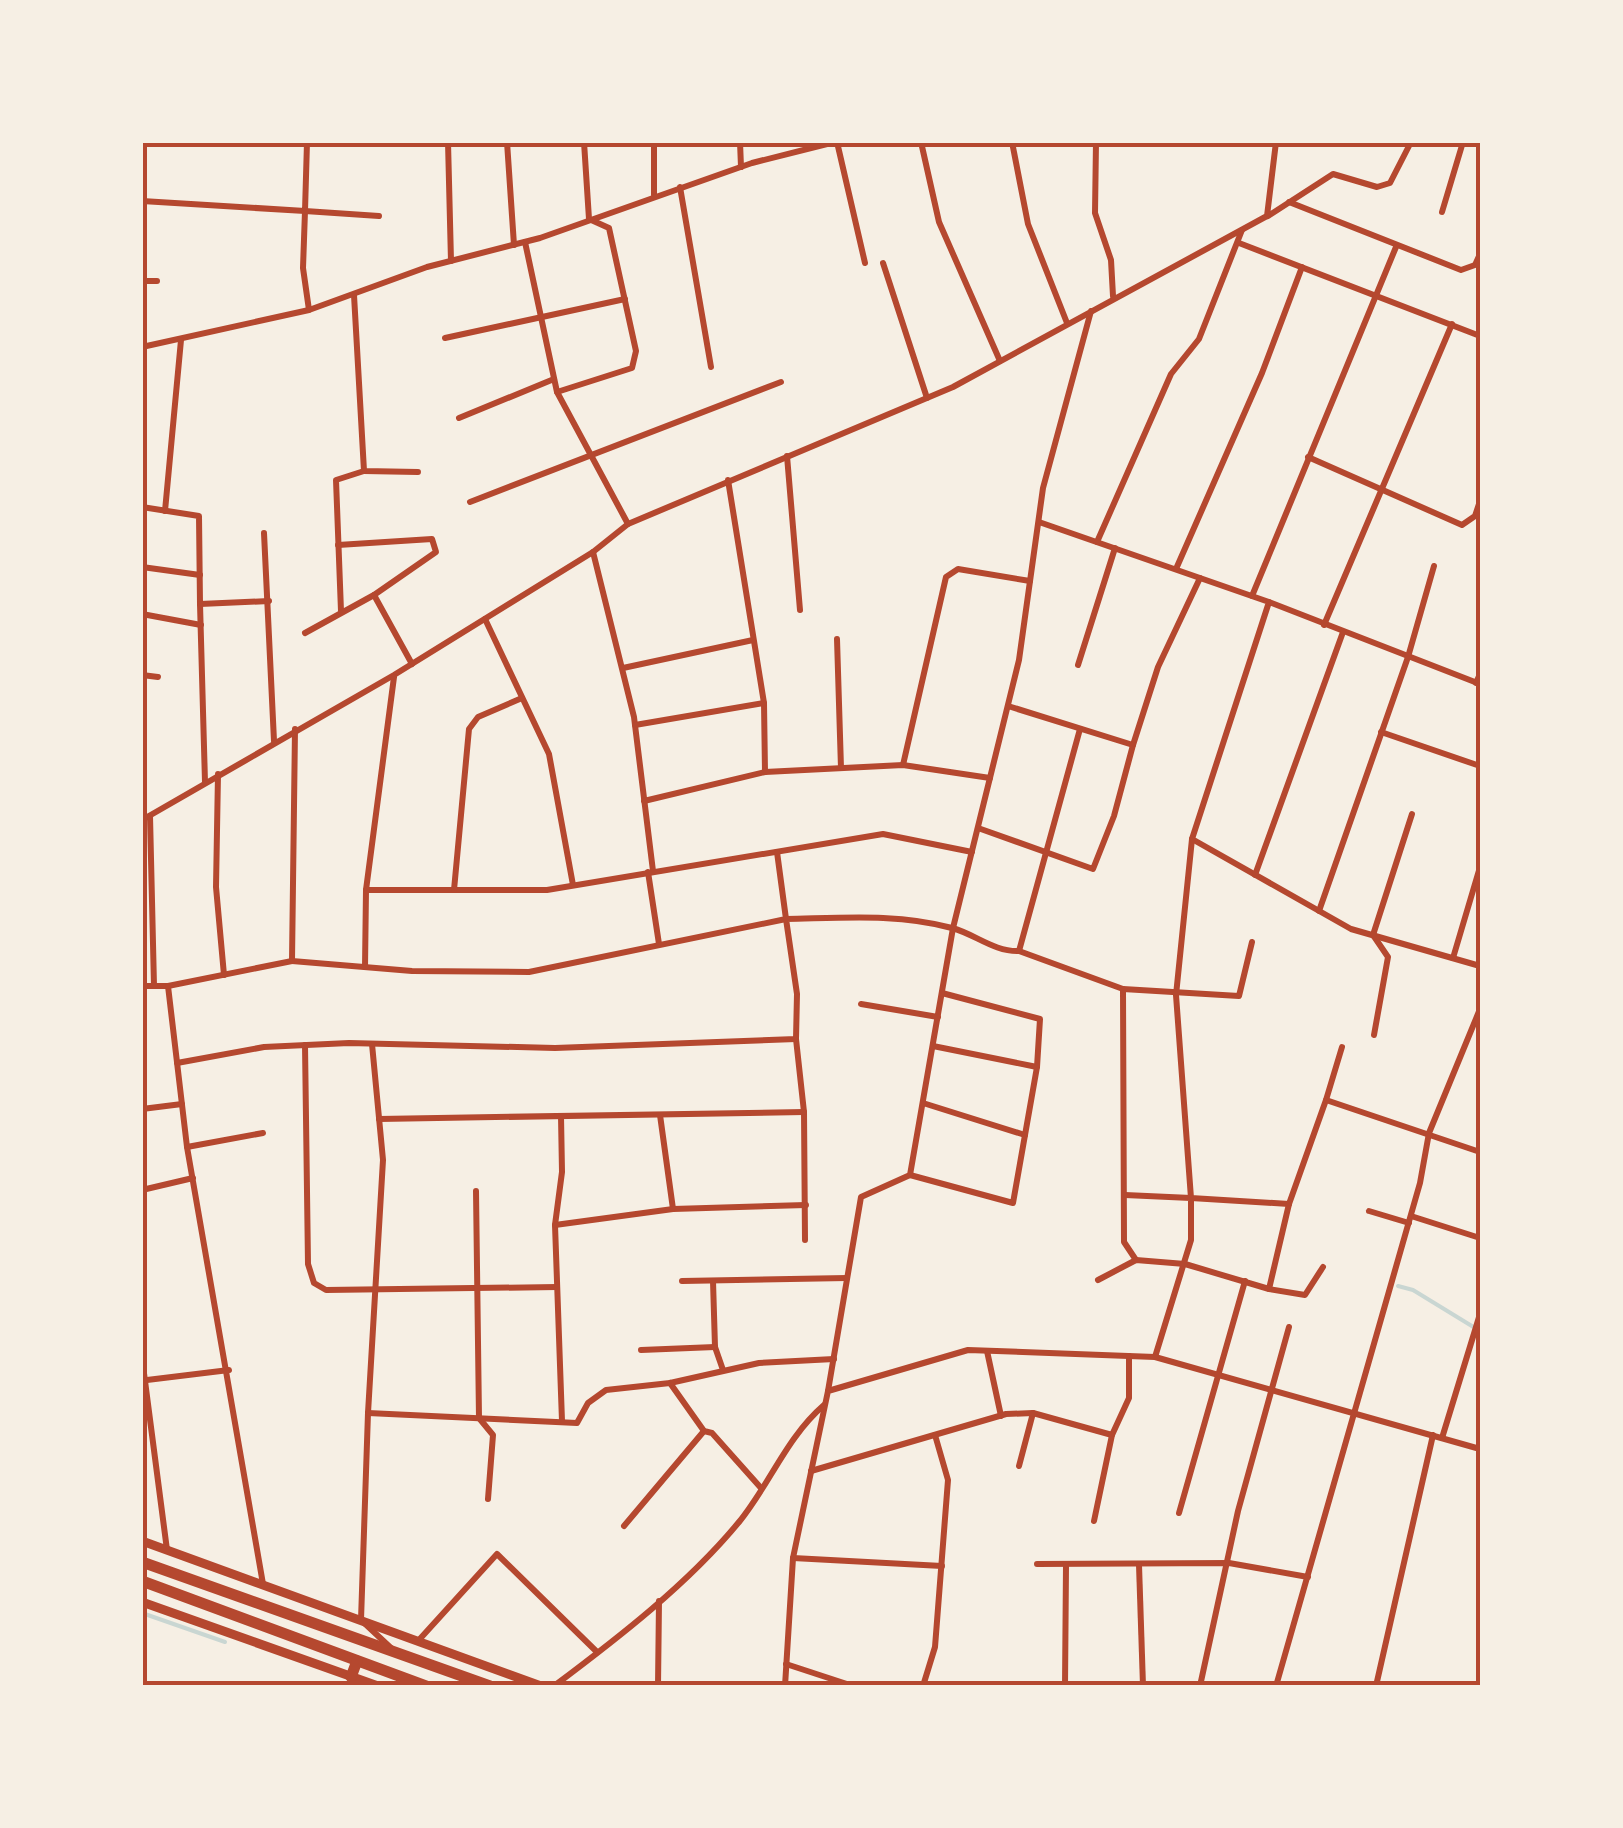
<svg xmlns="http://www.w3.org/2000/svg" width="1623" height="1828" font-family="Karla,sans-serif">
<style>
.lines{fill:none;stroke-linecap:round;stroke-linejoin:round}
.stream{stroke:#c9d6d2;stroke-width:4}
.minor{stroke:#b5482f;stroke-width:6}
.tertiary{stroke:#b5482f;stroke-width:9}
.trunk{stroke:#b5482f;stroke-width:11}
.neatline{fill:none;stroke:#b5482f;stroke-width:4}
</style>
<rect width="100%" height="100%" fill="#f6efe4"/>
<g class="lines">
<g class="stream">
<path d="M1398,1286L1413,1290L1480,1331"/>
<path d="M142,1613L225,1642"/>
</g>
<g class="minor">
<path d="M429,142L448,144"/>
<path d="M448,142L451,261"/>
<path d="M507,142L514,245"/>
<path d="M740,142L741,167"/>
<path d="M837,142L865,263"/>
<path d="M921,142L939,222L1000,361"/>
<path d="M1012,142L1028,224L1067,323"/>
<path d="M1096,142L1095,213L1111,260L1113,296"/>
<path d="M680,187L711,367"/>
<path d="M654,195V142"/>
<path d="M142,201L305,211L307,142"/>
<path d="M1289,202L1461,270L1475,265L1480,254"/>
<path d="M1442,212L1463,142"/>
<path d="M1268,216L1333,174L1377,187L1390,183L1411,142"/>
<path d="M525,242L557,392L628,524"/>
<path d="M1239,243L1480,336"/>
<path d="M883,263L927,398"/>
<path d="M142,281H157"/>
<path d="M354,295L364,471L418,472"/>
<path d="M309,310L303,268L305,211L379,216"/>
<path d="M445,338L625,299"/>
<path d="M142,347L309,310L427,267L540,238L752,163L835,142"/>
<path d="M557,392L632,368L636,351L609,228L589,219L584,142"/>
<path d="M459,418L554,379"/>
<path d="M787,456L800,610"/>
<path d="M1308,457L1462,525L1475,516L1480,501"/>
<path d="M728,480L764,703L765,772"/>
<path d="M470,502L781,382"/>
<path d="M142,507L199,516L200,604L269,601"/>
<path d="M165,511L181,340"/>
<path d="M1039,522L1269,602L1192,839L1351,929L1480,966"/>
<path d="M264,533L274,741"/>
<path d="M1097,542L1171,374L1199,339L1242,230"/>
<path d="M338,545L432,539L436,552L374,595"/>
<path d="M593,552L634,717L653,871"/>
<path d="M142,567L200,575"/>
<path d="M1176,569L1262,373L1302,267"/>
<path d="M1252,596L1396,247"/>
<path d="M1269,602L1480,684"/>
<path d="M200,604L205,782"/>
<path d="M341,611L336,480L364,471"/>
<path d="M142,614L201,625"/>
<path d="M485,619L549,754L573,885"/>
<path d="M1324,625L1452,324"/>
<path d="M305,633L374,595L412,664"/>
<path d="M837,639L841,768"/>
<path d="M1078,665L1115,548"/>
<path d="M623,668L753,640"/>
<path d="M142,675L158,677"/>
<path d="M1476,683L1480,674"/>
<path d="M1008,706L1133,745L1158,667L1200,578"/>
<path d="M635,725L764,703"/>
<path d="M1381,732L1480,766"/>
<path d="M903,765L946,577L958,569L1030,581"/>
<path d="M218,774L216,887L224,975"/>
<path d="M644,801L765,772L903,765L990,778"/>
<path d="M150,816L154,986"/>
<path d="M142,820L394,675L593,552L628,524L953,387L1267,216L1276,142"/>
<path d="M978,828L1093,869L1114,816L1133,745"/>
<path d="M1192,839L1176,995L1191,1198L1289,1204"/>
<path d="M648,872L659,944"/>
<path d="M1255,875L1343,632"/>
<path d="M366,890H547L883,834L972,852"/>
<path d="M454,890L469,729L478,717L522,698"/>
<path d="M1319,911L1408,657L1434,566"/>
<path d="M1019,951L1123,989"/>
<path d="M1453,958L1480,867"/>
<path d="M292,961L412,971L529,972L786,919L777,852"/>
<path d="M365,967L366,890L394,677"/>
<path d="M142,986H168"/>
<path d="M861,1004L938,1017"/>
<path d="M1374,1035L1388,957L1373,935L1412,814"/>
<path d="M796,1039L804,1112L805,1240"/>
<path d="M372,1044L383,1160L368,1413L361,1620L391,1648"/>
<path d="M305,1045L308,1264L314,1283L326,1290L557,1287"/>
<path d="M933,1046L1037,1067"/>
<path d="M177,1063L264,1047L349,1043L555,1048L796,1039L797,994L786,919C841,918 898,913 952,928C975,934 994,952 1019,951L1080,729"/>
<path d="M1326,1100L1342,1047"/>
<path d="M923,1103L1025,1135"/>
<path d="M142,1109L182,1104"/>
<path d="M660,1115L673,1209"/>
<path d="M561,1116L562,1172L555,1225L562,1421"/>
<path d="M379,1119L804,1112"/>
<path d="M187,1147L263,1133"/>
<path d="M910,1175L1013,1203L1037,1067L1040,1019L942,993"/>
<path d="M142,1190L193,1178"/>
<path d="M476,1191L479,1418L493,1435L488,1499"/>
<path d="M1125,1195L1191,1198V1240L1155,1357"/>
<path d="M1369,1211L1409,1223"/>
<path d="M1411,1216L1480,1238"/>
<path d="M555,1225L673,1209L806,1205"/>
<path d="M1136,1260L1124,1242L1123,989L1239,996L1252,942"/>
<path d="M1323,1267L1305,1295L1269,1289L1289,1204L1326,1100L1480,1152"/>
<path d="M1098,1280L1136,1260L1185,1264L1269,1289"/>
<path d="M682,1281L847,1278"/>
<path d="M713,1281L715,1347L723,1370"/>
<path d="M641,1350L715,1347"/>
<path d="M987,1351L1001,1416"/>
<path d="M142,1358L167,1550"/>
<path d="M147,1380L229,1370"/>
<path d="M670,1383L704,1431L712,1433L761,1488"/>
<path d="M828,1391L861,1197L910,1175L953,928L1019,660L1043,488L1091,311"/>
<path d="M368,1413L577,1423L588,1403L606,1390L670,1383L759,1363L834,1359"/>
<path d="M1442,1438L1480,1314"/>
<path d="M1019,1466L1033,1413"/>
<path d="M811,1471L1006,1414L1033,1413L1112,1435L1129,1398V1356"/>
<path d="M1179,1513L1245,1281"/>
<path d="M1094,1521L1112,1435"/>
<path d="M624,1526L704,1431"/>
<path d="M793,1558L942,1566"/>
<path d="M1037,1564L1229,1563L1308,1577"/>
<path d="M1139,1565L1143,1686"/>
<path d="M263,1584L187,1147L168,986L292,961L295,729"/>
<path d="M418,1641L497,1554L597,1652"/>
<path d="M786,1664L853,1686"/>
<path d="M554,1686C618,1638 688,1584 739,1522C770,1484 786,1438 824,1405"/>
<path d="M658,1686L659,1601"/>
<path d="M785,1686L793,1558L828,1391L968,1350L1155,1357L1480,1449"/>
<path d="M923,1686L935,1647L948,1480L935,1435"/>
<path d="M1065,1686L1066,1566"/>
<path d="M1200,1686L1238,1511L1289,1327"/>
<path d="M1276,1686L1420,1183L1429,1133L1480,1009"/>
<path d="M1376,1686L1433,1435"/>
</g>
<g class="tertiary">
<path d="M142,1541L541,1686"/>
<path d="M142,1602L378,1686"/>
</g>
<g class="trunk">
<path d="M142,1562L490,1686"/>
<path d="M142,1581L426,1686"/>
<path d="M351,1677L357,1661"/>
</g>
</g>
<rect width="1623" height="1828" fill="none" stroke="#f6efe4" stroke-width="290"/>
<rect x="145" y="145" width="1333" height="1538" class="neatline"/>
</svg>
